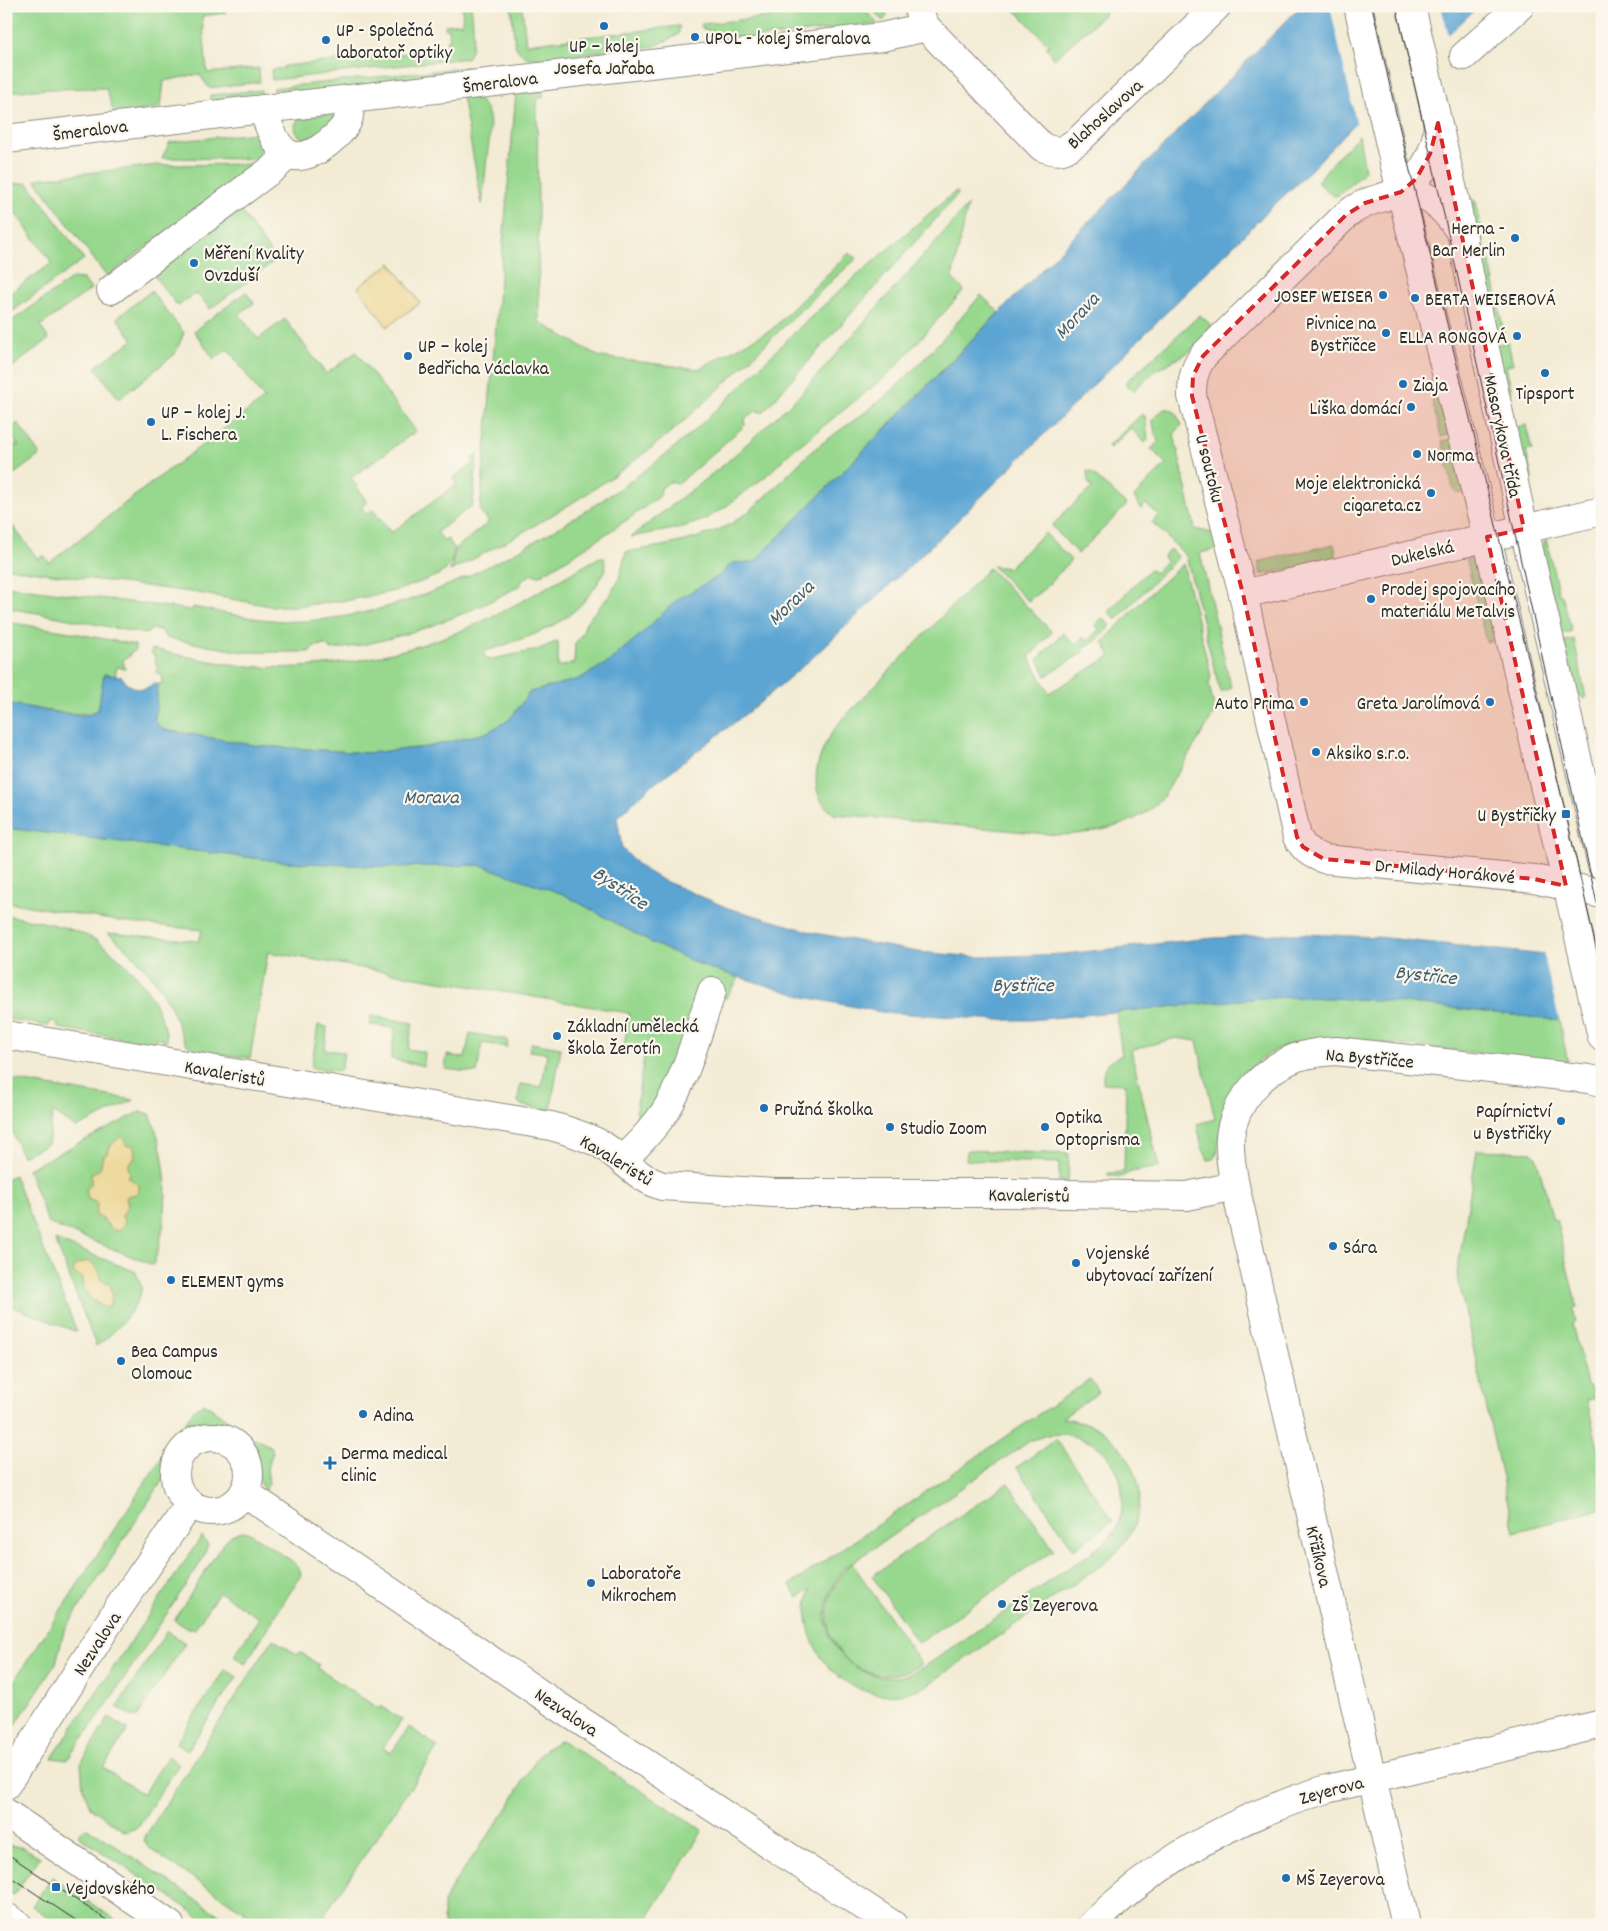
<svg xmlns="http://www.w3.org/2000/svg" width="1608" height="1931" font-family="Dekko,sans-serif">
<style>
.green{fill:#97d88e;stroke:#61825c;fill-rule:evenodd}
.sand{fill:#eeda9e;stroke:#8c8264}
.water{fill:#5ba5d3;stroke:#43687f}
.pier{fill:#f3ebd4}
.lines{fill:none;stroke-linecap:round;stroke-linejoin:round}
.minor-casing{stroke:#8f8b80;stroke-width:30}
.minor{stroke:#fff;stroke-width:28}
.tram{stroke:#2b2b2b;stroke-width:1}
.marked{fill:#d62828;fill-opacity:0.2;stroke:#d62828;stroke-width:4;stroke-dasharray:10 6;stroke-linejoin:round}
.poi-dot{fill:#1f6fb2;stroke:#fbf7ec;stroke-width:2}
.labels{text-anchor:middle;stroke-width:4.5;stroke-linejoin:round;paint-order:stroke}
.poi-label{font-size:19px;fill:#2b2b2b;stroke:#fbf7ec;text-anchor:start}
.street-label{font-size:19px;fill:#2b2b2b;stroke:#fbf7ec}
.water-label{font-size:20px;font-style:italic;fill:#3e5c6e;stroke:#fbf7ec}
</style>
<rect width="100%" height="100%" fill="#fbf7ec"/>
<filter id="ink" filterUnits="userSpaceOnUse"><feTurbulence type="fractalNoise" baseFrequency=".02" numOctaves="2"/><feDisplacementMap in="SourceGraphic" scale="10" xChannelSelector="R" yChannelSelector="G"/><feConvolveMatrix kernelMatrix="1 2 1 2 8 2 1 2 1" color-interpolation-filters="sRGB"/></filter>
<filter id="wash" filterUnits="userSpaceOnUse"><feTurbulence type="fractalNoise" baseFrequency=".0096" numOctaves="4" result="noise"/><feDisplacementMap in="SourceGraphic" scale="20" xChannelSelector="R" yChannelSelector="G"/><feGaussianBlur stdDeviation="1.12" result="paint"/><feColorMatrix in="noise" values="0 0 0 0 0 0 0 0 0 0 0 0 0 0 0 0 0 1.4 0 .05"/><feComposite in="paint" operator="in"/></filter>
<g filter="url(#wash)">
<rect width="100%" height="100%" fill="#f3ebd4"/>
<g class="green">
<path d="M6,6H224L225,13L202,16L207,73L259,68L260,82L209,88L199,74L164,81L161,107L115,116L106,88L46,89L6,92Z"/>
<path d="M462,6H471C473,19 476,48 467,58L272,80L271,70L284,68V66L447,49V40H450L449,29H445V25L463,23Z"/>
<path d="M511,6H522L526,44L679,26L680,27L678,35L655,46L535,59C525,58 519,54 515,45Z"/>
<path d="M854,6H861L878,24L746,39L703,29L701,26L702,24L853,8Z"/>
<path d="M869,6H886L887,16L883,21Z"/>
<path d="M1011,6H1112L1104,11L1105,14L1054,59L1050,55L1051,53L1046,48L1049,45Z"/>
<path d="M468,67L469,75L274,97V88Z"/>
<path d="M261,90V98L210,103V95Z"/>
<path d="M542,90L544,97L537,99L539,322L600,357L698,369L771,330L849,253L857,258C793,314 736,377 671,432C604,488 528,531 450,571L456,548L489,522L480,511L516,93Z"/>
<path d="M462,96C498,96 490,134 487,157C485,173 484,189 482,204Z"/>
<path d="M337,112L336,117L314,137L304,140L296,133L295,125L298,119Z"/>
<path d="M255,133L264,140L266,150L262,159L162,158L170,142Z"/>
<path d="M1359,135L1365,171L1339,195L1334,196L1317,182L1337,157Z"/>
<path d="M254,164L107,277L35,179L158,165Z"/>
<path d="M28,183L84,259L6,316V296L52,263L15,213L6,220V184Z"/>
<path d="M956,191L958,194L763,412L755,411L745,419V425L678,484L669,482L661,488L660,496C621,525 581,551 539,576L532,574L522,580L521,585C462,618 398,641 331,650L326,645L314,646L309,652H243L166,638L161,630L153,629L145,634L38,613L6,608V586L192,610L193,607C229,614 269,623 306,621C399,615 477,575 556,529C603,501 649,470 690,434C728,401 762,364 798,329C849,281 903,236 956,191Z"/>
<path d="M1467,196L1476,202L1484,246L1473,248Z"/>
<path d="M237,205L276,260L210,309L199,296L195,294L178,306L176,304L152,273Z"/>
<path d="M968,205L952,278L964,290L891,372L791,452L766,476L724,508L704,520L680,528L631,537L726,463L800,395Z"/>
<path d="M1489,258L1504,333L1491,336L1475,260Z"/>
<path d="M73,278L83,279L91,289L40,326L49,339L6,372V325Z"/>
<path d="M151,291L184,333L175,354L119,399L95,367L133,340L117,318Z"/>
<path d="M246,292L254,303L239,314L258,339L285,319L326,374L356,352L416,431L351,478L367,502L361,507L367,514L373,510L391,533L457,484L453,478L474,463L471,459L477,454L473,505L437,532L444,541L448,539L454,548L452,560L446,570L438,575L418,583L395,591L350,600L296,606H270L198,593L6,568V517L38,559L42,556L43,558L45,556L49,563L142,490L264,399L228,349L214,359L194,331Z"/>
<path d="M981,295L999,312L754,562L732,563L719,576L678,599L640,635L607,663L579,679L530,692L509,720L486,733L427,747L369,753L259,746L165,730L158,725L155,720L158,684H162V675L156,673L159,666L156,665L154,655L151,653L152,649C180,655 209,662 238,665C315,675 410,655 481,622C522,603 560,579 600,557L604,558L606,569C576,626 539,633 483,652L487,660L537,650L558,641V667L574,663L575,644L583,632L586,622L610,595L619,579L626,552C662,546 700,541 732,523C761,506 786,475 811,452C833,433 859,419 881,400C918,369 949,331 981,295Z"/>
<path d="M1200,315L1210,324L1208,337L1189,352L1155,371L1133,391L1125,383Z"/>
<path d="M1508,342L1513,364L1506,366L1512,392L1502,394L1492,346Z"/>
<path d="M1443,381L1455,433L1441,437L1428,385Z"/>
<path d="M1164,409H1169L1175,412L1182,425L1174,434L1195,529L1216,534L1221,548L1200,553L1231,688L1220,692L1186,556L1152,522L1159,515L1146,504L1141,509L1134,497L1166,464L1151,449L1158,442L1152,420Z"/>
<path d="M1142,414L1145,416L1148,439L1145,443L1131,428L1110,448L1108,446Z"/>
<path d="M18,423L40,455L6,480V451L15,444L17,447L19,446L7,431Z"/>
<path d="M1526,425L1532,450L1526,451L1532,478L1519,481L1508,429Z"/>
<path d="M1457,438L1469,492C1462,493 1457,496 1453,489L1442,441Z"/>
<path d="M1087,471L1092,473L1127,505L1078,554L1052,526L1066,511L1092,488L1088,482Z"/>
<path d="M1045,533L1071,560L1045,588L1028,601L992,566L1008,568Z"/>
<path d="M1546,539L1559,595H1562L1572,631L1556,635L1541,548Z"/>
<path d="M1334,544L1336,554L1334,559L1261,575L1258,562Z"/>
<path d="M1170,549L1178,557L1117,619L1108,612L1150,569L1155,573L1166,561L1163,557Z"/>
<path d="M1476,552L1501,639L1486,642L1465,553Z"/>
<path d="M1183,564L1211,676L1209,685L1215,712C1203,732 1191,751 1179,771C1173,779 1169,789 1163,797C1139,826 1093,834 1058,835L834,814C802,791 819,750 838,724L989,568L1052,632L1029,657L1049,693L1111,656L1103,642L1144,599Z"/>
<path d="M1102,618L1111,626L1095,642L1084,648L1085,651L1046,676L1038,659L1063,633L1075,645L1083,637L1087,641L1099,629L1095,625Z"/>
<path d="M6,622L64,631L135,645V651L129,654L130,656L123,660L125,669L117,667L115,676L104,674L98,710C83,720 26,706 6,703Z"/>
<path d="M1574,639L1586,698L1584,699L1569,688L1559,643Z"/>
<path d="M6,828L287,862L390,867L480,865L563,894L652,943L706,967L739,978L726,998L705,990L662,1104L647,1117H641L637,1115L636,1110L645,1050L624,1047L629,1013L268,952L250,1058L197,1052C181,1046 178,1022 171,1007C155,975 135,956 108,933L199,941L202,930L129,923L6,902Z"/>
<path d="M6,915C35,921 66,925 92,938C98,940 103,946 108,949C130,967 148,985 158,1011C162,1021 169,1033 166,1044H163V1039L155,1038L153,1043L58,1028L57,1022L50,1021L48,1026L6,1019Z"/>
<path d="M1303,997L1378,1000L1559,1020L1568,1062L1333,1038C1325,1039 1315,1038 1307,1040C1273,1046 1240,1069 1227,1101C1221,1117 1220,1137 1217,1154L1213,1159L1208,1160L1202,1147L1197,1124L1215,1119L1197,1041L1176,1038L1131,1050L1159,1167L1131,1172L1121,1177L1108,1175V1173L1124,1172L1126,1084L1103,1083V1074L1107,1063L1122,1055L1116,1012L1260,998Z"/>
<path d="M371,1016L413,1023L408,1049L425,1052L424,1066L391,1059L395,1028L370,1025Z"/>
<path d="M318,1025L327,1027L325,1050L344,1052L342,1066L339,1071L311,1068Z"/>
<path d="M470,1033L508,1040L507,1047L482,1043L477,1073L445,1069L447,1055L465,1058Z"/>
<path d="M531,1043L561,1048L551,1108L549,1111L521,1105L518,1102L520,1084L542,1087L547,1053L529,1051Z"/>
<path d="M6,1079L134,1100L76,1128L53,1112L48,1144L22,1156L6,1116Z"/>
<path d="M140,1112L150,1114C170,1163 171,1215 153,1265L48,1223L28,1169Z"/>
<path d="M967,1150L1069,1154L1068,1182L1059,1181V1163L966,1160Z"/>
<path d="M1477,1150L1532,1152L1536,1156L1553,1220L1556,1219L1577,1308L1573,1309L1576,1321L1572,1324L1587,1385L1590,1386L1594,1399L1587,1400L1599,1453H1602V1509L1514,1532L1457,1274Z"/>
<path d="M14,1175L77,1332L6,1304V1179Z"/>
<path d="M55,1240L136,1272C138,1278 142,1285 141,1291C138,1308 111,1337 96,1346Z"/>
<path d="M1090,1379L1099,1392L1062,1418C1073,1420 1085,1421 1095,1427C1108,1433 1118,1444 1126,1456C1152,1493 1139,1534 1106,1562L926,1686C906,1695 883,1698 862,1690C824,1676 796,1629 811,1590L798,1598L790,1585ZM1065,1434C1076,1437 1088,1440 1098,1447C1123,1465 1130,1505 1114,1531C1109,1540 1100,1546 1092,1552L927,1665C919,1669 912,1674 903,1676C852,1686 808,1634 833,1586C837,1577 843,1568 852,1563C791,1622 855,1705 922,1664L852,1563L1030,1441L1047,1435Z"/>
<path d="M204,1403L229,1421L225,1425L206,1429L188,1435L179,1432L193,1410Z"/>
<path d="M255,1438L271,1447L273,1452L267,1468L269,1484L264,1491L259,1479L258,1464L253,1446Z"/>
<path d="M1056,1439L1113,1521L1074,1549L1017,1467Z"/>
<path d="M162,1457C166,1464 168,1471 164,1478L64,1631L56,1663L12,1730L6,1726V1693Z"/>
<path d="M1008,1483L1054,1550L918,1643L872,1576Z"/>
<path d="M242,1531L248,1532L292,1561L299,1568L301,1575L245,1664L234,1656L259,1618L219,1592L194,1630L191,1628L190,1630L174,1620L220,1548L231,1535Z"/>
<path d="M202,1536L208,1545L201,1562L103,1710L67,1760L52,1758Z"/>
<path d="M167,1631L185,1643L137,1717L134,1716L133,1717L117,1707Z"/>
<path d="M273,1639L298,1655L300,1652L319,1665L317,1668L379,1709L381,1706L402,1720L383,1748L391,1753L409,1727L438,1747L324,1915L338,1925H264L160,1856L148,1847L144,1841L146,1835Z"/>
<path d="M225,1669L237,1677L187,1751L176,1743Z"/>
<path d="M109,1717L128,1730L103,1768L143,1794L168,1756L179,1764L139,1825L134,1829L125,1832L90,1807L83,1788L81,1763Z"/>
<path d="M561,1740L703,1830L643,1925H445L443,1919V1903L454,1883L507,1809L536,1759L545,1749Z"/>
<path d="M87,1829L98,1834L234,1925H212L78,1836L80,1832Z"/>
<path d="M10,1845L24,1848L40,1857L14,1895L6,1891V1847Z"/>
<path d="M52,1877L123,1925H60L32,1906Z"/>
</g>
<g class="sand">
<path d="M391,263L420,303L387,327L358,287Z"/>
<path d="M121,1136L125,1139L126,1145L134,1146L135,1157L128,1165L130,1174L127,1177L139,1184V1191L136,1194L127,1196L126,1200L128,1203L127,1208L122,1216L125,1222L119,1230H112L102,1218L96,1216L97,1203L88,1199L86,1189L91,1185V1174L100,1169L103,1156L107,1154L111,1145Z"/>
<path d="M91,1261L100,1273L101,1280L110,1284C113,1293 113,1300 108,1308C94,1305 82,1292 82,1278L73,1272L75,1265L83,1262Z"/>
</g>
<path class="water" d="M1301,6H1479L1382,95L1303,178L1275,204L949,529L810,660L756,706L649,788L617,817L622,848L640,867L660,879L728,908L815,933L918,952L979,957L1065,954L1201,939L1276,934H1305L1377,937L1602,961V1025L1378,1000L1303,997L1260,998L1031,1020H997L881,1012L805,997L706,967L652,943L563,894L480,865L390,867L287,862L6,828V703C30,707 64,716 87,715C91,714 94,712 98,710L104,674L122,677L127,684L138,689H145L154,683L158,684L155,720L158,725L165,730L259,746L369,753L427,747L486,733L509,720L530,692L579,679L607,663L640,635L678,599L719,576L732,563L754,562Z"/>
<g class="pier">
<path d="M1330,6H1441L1449,37L1383,97L1357,126Z"/>
<path d="M1543,952L1602,958V1027L1560,1023Z"/>
</g>
</g>
<g filter="url(#ink)">
<g class="lines">
<g class="minor-casing">
<g id="minor">
<path d="M918,6L920,15L926,27L1042,147C1061,154 1063,151 1079,140L1217,6"/>
<path d="M1358,6L1401,192L1487,537L1602,1037"/>
<path d="M1411,6L1457,208L1471,284L1524,529L1602,865"/>
<path d="M1464,56L1520,6"/>
<path d="M263,109C268,124 273,140 284,151C302,168 338,139 347,122C351,115 349,107 348,99"/>
<path d="M6,139L882,37L926,27"/>
<path d="M1401,192C1422,177 1436,152 1438,126"/>
<path d="M1463,237C1451,216 1428,188 1400,192C1394,193 1387,196 1381,198C1368,201 1357,206 1346,215L1203,356C1194,369 1192,380 1192,396L1243,594L1297,837C1304,849 1310,854 1324,859L1534,879L1602,894"/>
<path d="M111,290L180,237L275,167L289,154"/>
<path d="M1243,594L1602,511"/>
<path d="M6,1035L551,1126C569,1131 586,1136 602,1145C624,1159 637,1178 662,1186L774,1193H1009L1187,1196L1235,1186"/>
<path d="M623,1160C638,1144 654,1129 666,1110C686,1078 699,1027 712,991"/>
<circle cx="212" cy="1474" r="37"/>
<path d="M244,1492L561,1708L893,1925"/>
<path d="M6,1785L115,1613L190,1504"/>
<path d="M6,1813L170,1925"/>
<path d="M6,1917L18,1925"/>
<path d="M1092,1925C1158,1859 1239,1816 1327,1789L1602,1724"/>
<path d="M1406,1925L1235,1186C1232,1170 1229,1154 1230,1137C1234,1102 1263,1070 1295,1058C1308,1053 1322,1052 1336,1051L1589,1079L1602,1082"/>
</g>
</g>
<use href="#minor" class="minor"/>
<g class="tram">
<path d="M1372,6L1395,109L1566,814L1602,975"/>
<path d="M1396,6L1432,161L1602,926"/>
<path d="M6,1853L114,1925"/>
<path d="M6,1874L83,1925"/>
</g>
</g>
</g>
<path class="marked" d="M1438,123L1524,529L1487,537L1566,886L1534,879L1324,859L1303,847L1297,837L1243,594L1192,396L1193,376L1203,356L1346,215L1365,203L1401,192L1416,179L1430,154Z"/>
<g class="poi-dot">
<circle cx="604" cy="26" r="5"/>
<circle cx="695" cy="37" r="5"/>
<circle cx="326" cy="40" r="5"/>
<circle cx="1515" cy="238" r="5"/>
<circle cx="194" cy="263" r="5"/>
<circle cx="1383" cy="295" r="5"/>
<circle cx="1415" cy="298" r="5"/>
<circle cx="1386" cy="333" r="5"/>
<circle cx="1517" cy="336" r="5"/>
<circle cx="408" cy="356" r="5"/>
<circle cx="1545" cy="373" r="5"/>
<circle cx="1403" cy="384" r="5"/>
<circle cx="1411" cy="407" r="5"/>
<circle cx="151" cy="422" r="5"/>
<circle cx="1417" cy="454" r="5"/>
<circle cx="1431" cy="493" r="5"/>
<circle cx="1371" cy="599" r="5"/>
<circle cx="1304" cy="702" r="5"/>
<circle cx="1490" cy="702" r="5"/>
<circle cx="1316" cy="752" r="5"/>
<rect x="1561" y="809" width="10" height="10" rx="2.5"/>
<circle cx="557" cy="1036" r="5"/>
<circle cx="764" cy="1108" r="5"/>
<circle cx="1561" cy="1121" r="5"/>
<circle cx="890" cy="1127" r="5"/>
<circle cx="1045" cy="1127" r="5"/>
<circle cx="1333" cy="1246" r="5"/>
<circle cx="1076" cy="1263" r="5"/>
<circle cx="171" cy="1280" r="5"/>
<circle cx="121" cy="1361" r="5"/>
<circle cx="363" cy="1414" r="5"/>
<path d="M327.5 1455.5h5v5h5v5h-5v5h-5v-5h-5v-5h5z"/>
<circle cx="591" cy="1583" r="5"/>
<circle cx="1002" cy="1604" r="5"/>
<circle cx="1286" cy="1878" r="5"/>
<rect x="51" y="1882" width="10" height="10" rx="2.5"/>
</g>
<g class="labels">
<g class="poi-label">
<text x="336" y="36">UP - Společná<tspan x="336" dy="22">laboratoř optiky</tspan></text>
<text x="705" y="44">UPOL - kolej Šmeralova</text>
<text x="604" y="52" text-anchor="middle">UP – kolej<tspan x="604" dy="22">Josefa Jařaba</tspan></text>
<text x="1505" y="234" text-anchor="end">Herna -<tspan x="1505" dy="22">Bar Merlin</tspan></text>
<text x="204" y="259">Měření Kvality<tspan x="204" dy="22">Ovzduší</tspan></text>
<text x="1373" y="302" text-anchor="end">JOSEF WEISER</text>
<text x="1425" y="305">BERTA WEISEROVÁ</text>
<text x="1376" y="329" text-anchor="end">Pivnice na<tspan x="1376" dy="22">Bystřičce</tspan></text>
<text x="1507" y="343" text-anchor="end">ELLA RONGOVÁ</text>
<text x="418" y="352">UP – kolej<tspan x="418" dy="22">Bedřicha Václavka</tspan></text>
<text x="1413" y="391">Ziaja</text>
<text x="1545" y="399" text-anchor="middle">Tipsport</text>
<text x="1401" y="414" text-anchor="end">Liška domácí</text>
<text x="161" y="418">UP – kolej J.<tspan x="161" dy="22">L. Fischera</tspan></text>
<text x="1427" y="461">Norma</text>
<text x="1421" y="489" text-anchor="end">Moje elektronická<tspan x="1421" dy="22">cigareta.cz</tspan></text>
<text x="1381" y="595">Prodej spojovacího<tspan x="1381" dy="22">materiálu MeTalvis</tspan></text>
<text x="1294" y="709" text-anchor="end">Auto Prima</text>
<text x="1480" y="709" text-anchor="end">Greta Jarolímová</text>
<text x="1326" y="759">Aksiko s.r.o.</text>
<text x="1556" y="821" text-anchor="end">U Bystřičky</text>
<text x="567" y="1032">Základní umělecká<tspan x="567" dy="22">škola Žerotín</tspan></text>
<text x="774" y="1115">Pružná školka</text>
<text x="1551" y="1117" text-anchor="end">Papírnictví<tspan x="1551" dy="22">u Bystřičky</tspan></text>
<text x="1055" y="1123">Optika<tspan x="1055" dy="22">Optoprisma</tspan></text>
<text x="900" y="1134">Studio Zoom</text>
<text x="1343" y="1253">Sára</text>
<text x="1086" y="1259">Vojenské<tspan x="1086" dy="22">ubytovací zařízení</tspan></text>
<text x="181" y="1287">ELEMENT gyms</text>
<text x="131" y="1357">Bea Campus<tspan x="131" dy="22">Olomouc</tspan></text>
<text x="373" y="1421">Adina</text>
<text x="341" y="1459">Derma medical<tspan x="341" dy="22">clinic</tspan></text>
<text x="601" y="1579">Laboratoře<tspan x="601" dy="22">Mikrochem</tspan></text>
<text x="1012" y="1611">ZŠ Zeyerova</text>
<text x="1296" y="1885">MŠ Zeyerova</text>
<text x="66" y="1894">Vejdovského</text>
</g>
<g class="street-label">
<text transform="translate(500 81) rotate(-7)" y="7">Šmeralova</text>
<text transform="translate(1104 113) rotate(-42)" y="7">Blahoslavova</text>
<text transform="translate(90 129) rotate(-7)" y="7">Šmeralova</text>
<text transform="translate(1504 436) rotate(78)" y="7">Masarykova třída</text>
<text transform="translate(1211 468) rotate(76)" y="7">U soutoku</text>
<text transform="translate(1422 552) rotate(-13)" y="7">Dukelská</text>
<text transform="translate(1445 870) rotate(5)" y="7">Dr. Milady Horákové</text>
<text transform="translate(1370 1057) rotate(5)" y="7">Na Bystřičce</text>
<text transform="translate(225 1072) rotate(10)" y="7">Kavaleristů</text>
<text transform="translate(617 1159) rotate(31)" y="7">Kavaleristů</text>
<text transform="translate(1029 1194) rotate(1)" y="7">Kavaleristů</text>
<text transform="translate(1320 1556) rotate(77)" y="7">Křižíkova</text>
<text transform="translate(96 1643) rotate(-57)" y="7">Nezvalova</text>
<text transform="translate(567 1711) rotate(34)" y="7">Nezvalova</text>
<text transform="translate(1331 1789) rotate(-15)" y="7">Zeyerova</text>
</g>
<g class="water-label">
<text transform="translate(1076 315) rotate(-47)" y="7">Morava</text>
<text transform="translate(790 602) rotate(-44)" y="7">Morava</text>
<text x="431" y="803">Morava</text>
<text transform="translate(621 887) rotate(34)" y="7">Bystřice</text>
<text transform="translate(1426 974) rotate(6)" y="7">Bystřice</text>
<text x="1023" y="991">Bystřice</text>
</g>
</g>
<rect width="1608" height="1931" fill="none" stroke="#fbf7ec" stroke-width="25"/>
</svg>
